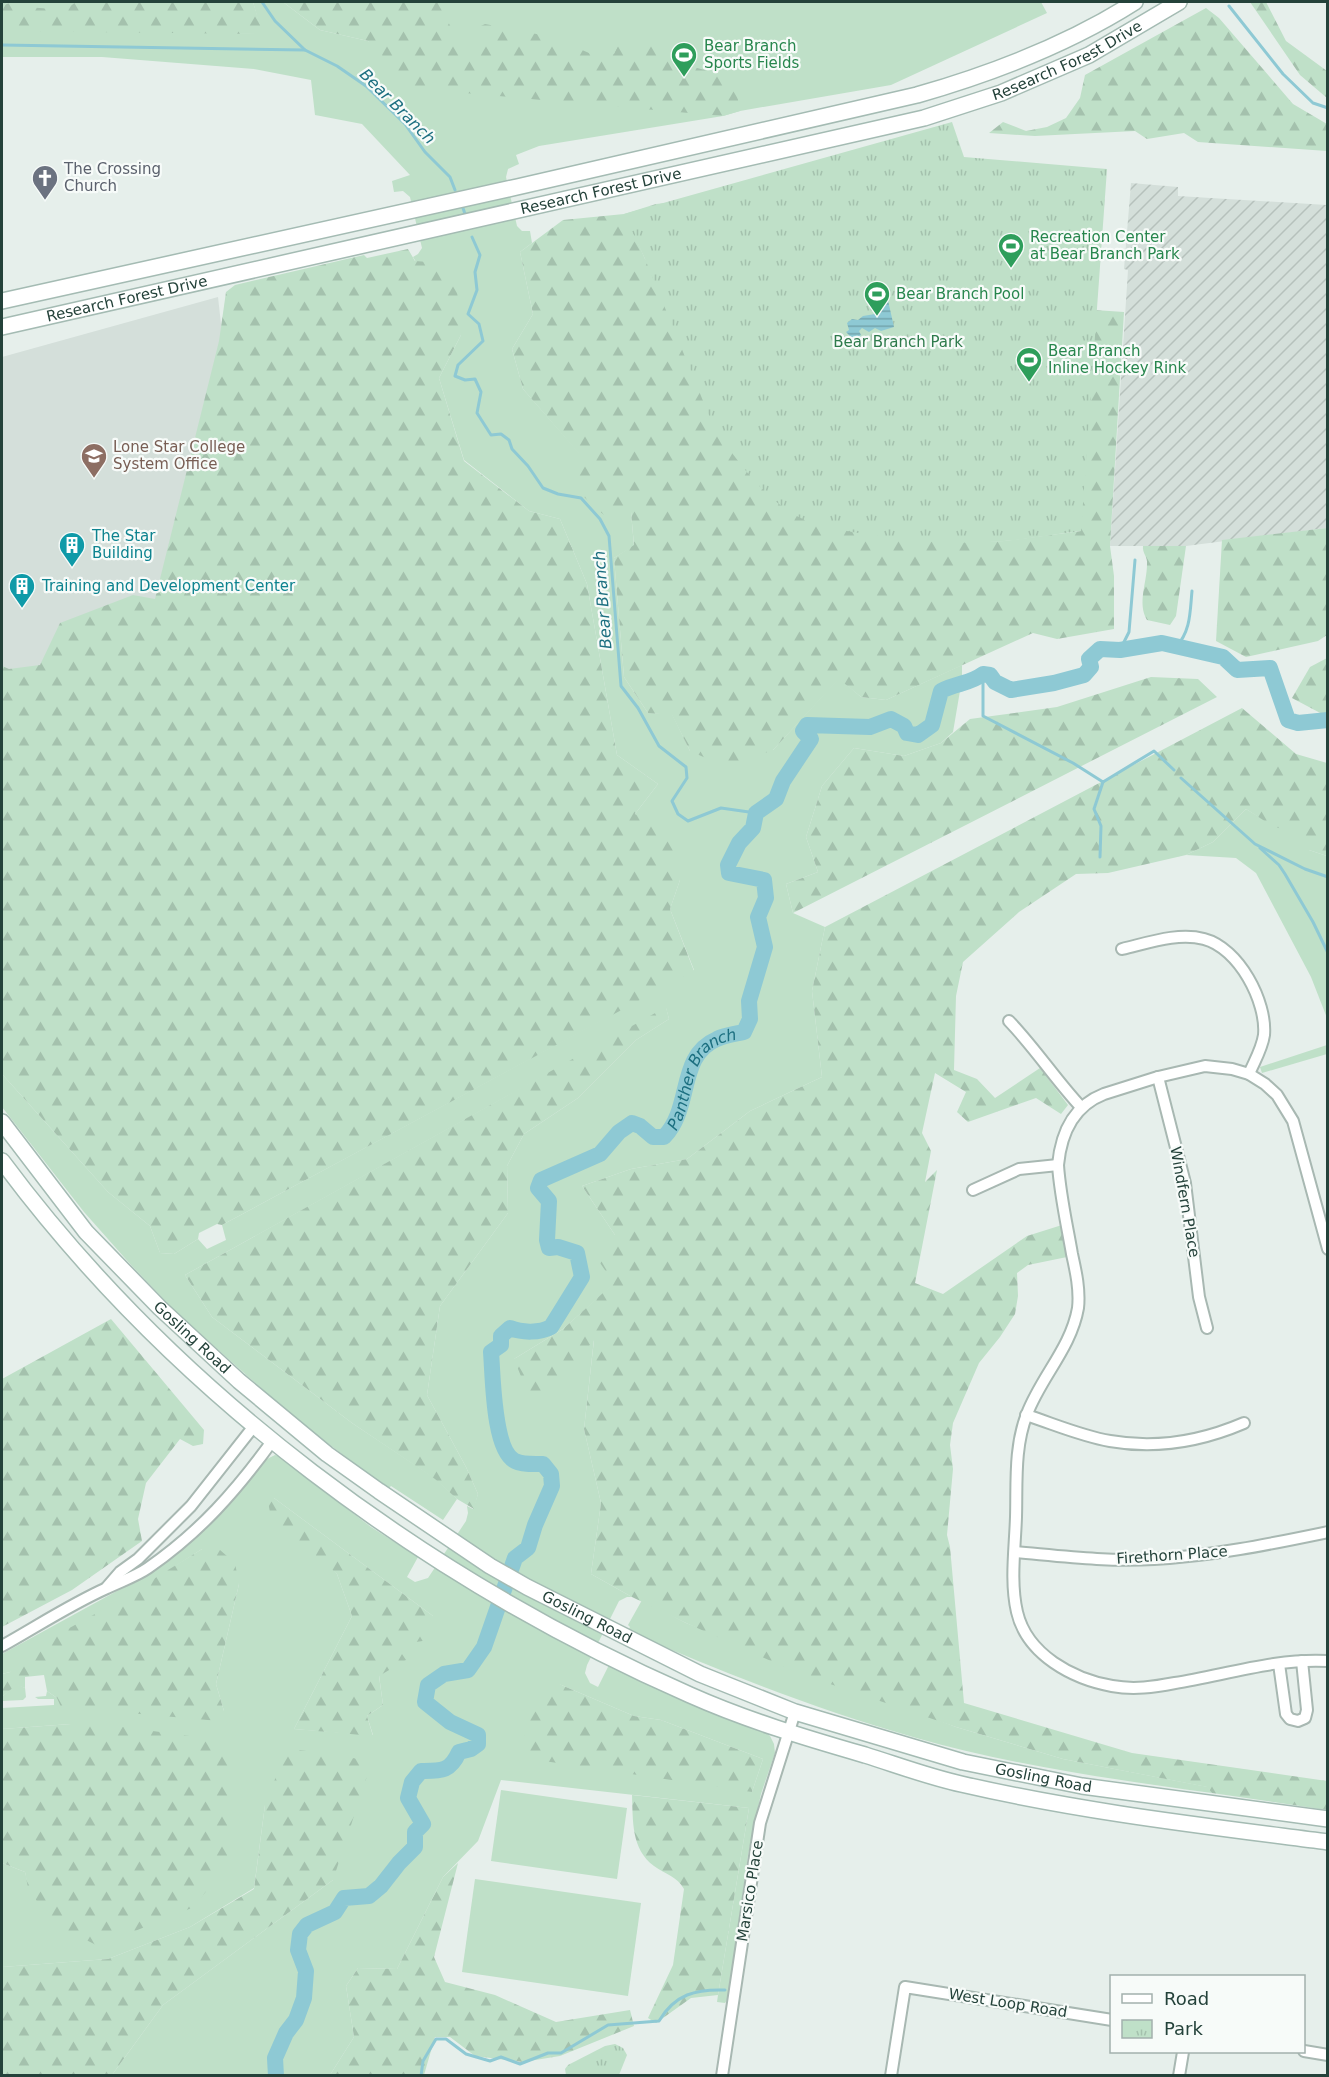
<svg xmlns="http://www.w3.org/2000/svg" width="1329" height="2077" font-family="'DejaVu Sans',sans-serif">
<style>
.built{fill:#d4dfda}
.industrial{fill:url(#industrial-furrows)}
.grass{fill:#bfe0c8;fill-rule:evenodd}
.forest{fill:url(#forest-firs)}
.park{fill:url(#park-tufts)}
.water{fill:url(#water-rules)}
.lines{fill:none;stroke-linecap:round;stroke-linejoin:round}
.stream{stroke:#8ec9d4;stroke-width:3}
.river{stroke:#8ec9d4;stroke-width:16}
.street-casing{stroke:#a8b8b2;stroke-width:14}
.secondary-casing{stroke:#a4bbb3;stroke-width:18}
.street{stroke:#fff;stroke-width:10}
.secondary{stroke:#fff;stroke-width:15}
.labels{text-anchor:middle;stroke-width:4.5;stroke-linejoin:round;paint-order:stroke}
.leisure-label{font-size:15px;fill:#27864d;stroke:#f7fbf9;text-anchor:start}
.street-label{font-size:15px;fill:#24423a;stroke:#f7fbf9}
.worship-label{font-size:15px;fill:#5b616d;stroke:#f7fbf9;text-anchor:start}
.park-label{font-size:15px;fill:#2d7a4b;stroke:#f7fbf9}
.education-label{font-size:15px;fill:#785e54;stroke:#f7fbf9;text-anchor:start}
.culture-label{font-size:15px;fill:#0d838f;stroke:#f7fbf9;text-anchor:start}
.water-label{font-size:16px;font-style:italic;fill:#1c6f80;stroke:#f7fbf9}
</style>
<defs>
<pattern id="industrial-furrows" width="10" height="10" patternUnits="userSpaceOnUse" patternTransform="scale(1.5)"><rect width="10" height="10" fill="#d4dfda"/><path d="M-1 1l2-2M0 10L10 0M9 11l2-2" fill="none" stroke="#b6c1bc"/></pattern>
<pattern id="forest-firs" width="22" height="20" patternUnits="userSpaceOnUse" patternTransform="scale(1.5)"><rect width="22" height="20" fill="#bfe0c8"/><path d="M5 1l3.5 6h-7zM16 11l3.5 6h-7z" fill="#a4c1ad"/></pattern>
<pattern id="park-tufts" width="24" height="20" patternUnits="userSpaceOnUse" patternTransform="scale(1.5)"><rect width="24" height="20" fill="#bfe0c8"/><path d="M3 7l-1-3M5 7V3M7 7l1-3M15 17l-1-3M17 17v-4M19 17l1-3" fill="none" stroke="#a4c1ad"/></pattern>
<pattern id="water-rules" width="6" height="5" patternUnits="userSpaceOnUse" patternTransform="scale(1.5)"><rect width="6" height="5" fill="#8ec9d4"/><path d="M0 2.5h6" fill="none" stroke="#74a5ad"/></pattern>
</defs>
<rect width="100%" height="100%" fill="#e6efeb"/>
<path class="built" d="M218,297L223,342L156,602L2,689V357Z"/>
<path class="industrial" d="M1131,183L1178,187V196L1327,205V528L1186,546H1110L1128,270L1124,269Z"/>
<g class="grass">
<path d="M2,2H224L232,33L262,34L253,2H283L320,30L368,41L374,45L424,2H1041L1047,13L891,85L740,111L723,116L539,146L516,155L519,164L508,169L506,177L517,226L522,231H530L532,243L520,252L533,314L512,349L523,389L631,512L634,546L614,558L624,677L648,713L672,714L690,751L773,750L839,678L861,697L886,700L962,665V677H958L959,685H961L953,732L941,743L904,756L854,748L822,786L806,837L818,872L786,884L793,913L825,927L812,991L822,1077L750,1111L687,1159L631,1169L582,1186L615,1235V1283L563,1329L514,1359L594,1339L584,1429L601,1503L591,1574L632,1597H627L619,1601L587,1665L585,1673L590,1683L598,1687L609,1665L669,1693L761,1730L770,1736L774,1744L775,1753L761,1794L748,1855L728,1999L725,2003L717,2002L718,1995L749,1808L501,1780L478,1841L443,1877L397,1969L358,1968L346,1986L354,2037L330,2075H112L163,2005L333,1880L265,1805L254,1888L190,1927L108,1959L2,1967V1863L25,1872L29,1888L71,1724L2,1729V1708L54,1705V1699H38L35,1697L46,1696L47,1691L57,1698L224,1711L216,1684L239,1584L202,1549L10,1672L2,1674V1654L137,1580L204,1529L231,1502L265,1460L275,1455L286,1458V1462L371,1527L418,1557L407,1577L415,1582L428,1578L466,1521L468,1513L467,1506L473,1509L478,1494L466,1467L427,1395L440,1306L508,1213L507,1166L524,1134L578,1098L636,1040L669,1019L666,1008L185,1275L212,1317L352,1423L436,1479L457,1499L443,1520L391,1486L388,1489L292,1416L174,1310L131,1265L84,1212L2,1107V1074L108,1192L150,1226L160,1253L174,1254L198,1239L207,1249L226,1240L222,1225L694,970L670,909L680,880L635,814L658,784L617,755L587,584L560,519L529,511L464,460L439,378L461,335L413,257L418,254L422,248L410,197L403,191L394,192L392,181L410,175L362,124L315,115L311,80L254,69L102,57H2ZM268,1498H274L433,1616L395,1645L379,1675L383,1705L367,1716L373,1735L294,1729L352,1616L337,1574ZM559,1684L634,1716L661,1720L763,1759L752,1792Z"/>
<path d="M1246,809L1274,826L1314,821L1309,850L1327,856V1018L1311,977L1256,873L1236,858L1186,855L1213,842Z"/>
<path d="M1327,1045V1054L1262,1073L1260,1067Z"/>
<path d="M642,1600L686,1623L956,1727L1063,1759L1208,1787L1212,1793C1111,1779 1011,1765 913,1737C815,1709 721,1672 628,1631L630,1627L628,1625Z"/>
<path d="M16,1684L25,1688L26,1697L23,1700L2,1701V1697Z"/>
<path d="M501,1790L627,1808L617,1879L491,1861Z"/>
<path d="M475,1879L641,1903L628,1996L462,1972Z"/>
</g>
<g class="forest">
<path d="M12,2H25L27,7L65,10L76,2H101L113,4L124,2H253L263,34L2,31V6Z"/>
<path d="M283,2H439C447,17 457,53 480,44L481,26L485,24L552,37L589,53L614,54L619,43L668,47L690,66L734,78L740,111L723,116L419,89L411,85L368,41L320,30Z"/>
<path d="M1250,2H1266L1286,41L1327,71V98L1300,75Z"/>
<path d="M1206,8L1219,18L1293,104L1327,124V151L1198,142L1184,133L1147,139L1135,131L1035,136L989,133L1003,122L1026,131L1047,127L1066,118L1080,98L1085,75Z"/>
<path d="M694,200L636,238L645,259L975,542L1004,541L1081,531L1080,309L1124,312L1110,546L1114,576V629L1057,639L1033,633L886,700L861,697L839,679L773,750L726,767L690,751L672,715L648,713L624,677L614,558L634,545L631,512L605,516L573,487L581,456L523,389L512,349L533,314L520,252L563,220L624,214L656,204Z"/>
<path d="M408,249L415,261L441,263L457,289L461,335L439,378L464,461L529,511L560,519L587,584L617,755L658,784L635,814L675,839L680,880L670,909L694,971L222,1225L217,1224L199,1233L198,1239L174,1254L160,1253L150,1226L108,1192L2,1074V666L9,669L40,665L60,623L133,595L155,599L219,341L226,292L235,285L364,255L367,258Z"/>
<path d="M1327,528V635L1318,641L1246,657L1216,641L1222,540Z"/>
<path d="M1143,546H1186L1176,616L1170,625L1147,620C1137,603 1147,583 1147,564C1148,557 1142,553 1143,546Z"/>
<path d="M1327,658V714L1324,715L1292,698L1310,667Z"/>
<path d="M1151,677L1198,679L1217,697L793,913L786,884L818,872L806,837L822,786L854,748L904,756L941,743L970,719L1057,707Z"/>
<path d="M1242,708L1296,754L1327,763V856L1309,850L1300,840L1313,822L1287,830L1274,827L1246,809L1213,842L1186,855L1108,873L1076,874L1019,912L963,962L956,996L954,1070L977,1079L995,1098L1040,1068L1068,1105L1061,1114L1036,1098L968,1122L957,1112L966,1092L935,1073L922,1133L931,1151L925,1182L937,1170L915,1283L943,1294L1027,1236L1062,1225L1067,1257L1028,1265L1017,1273L1018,1296L1015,1314L1000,1337L979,1363L953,1423L950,1445L953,1469L947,1535L950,1547L964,1703L1132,1753L1327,1781V1810L1212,1793L1207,1787L1063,1759L956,1727L798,1673L686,1623L632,1597L591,1574L601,1503L584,1429L594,1340L535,1411L514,1359L563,1329L614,1283L598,1260L615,1235L582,1186L631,1169L687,1159L750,1111L822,1077L812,991L825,927Z"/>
<path d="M666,1007L669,1019L636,1040L578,1098L524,1134L507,1166L508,1213L440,1306L427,1395L466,1467L478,1494L474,1509L457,1499L435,1479L352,1423L212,1317L185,1275Z"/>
<path d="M111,1319L204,1430L203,1444L193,1446L180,1439L146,1483L138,1519L142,1541L72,1590L2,1627V1379Z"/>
<path d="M267,1497L274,1498L433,1616L429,1640L396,1645L406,1660L379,1676L383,1705L367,1716L373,1736L294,1729L352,1616L337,1574L271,1517Z"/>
<path d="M202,1549L220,1550L235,1563L239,1584L216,1684L224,1711L219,1721L61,1707L57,1698L47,1691L44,1675L25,1677V1688L16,1685L2,1697V1674L10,1672L15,1658L113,1604Z"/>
<path d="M559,1684L634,1716L661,1720L763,1759L752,1792L524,1758L522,1742L537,1699Z"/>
<path d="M71,1724L116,1726L204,1738L228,1754L227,1864L194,1907L98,1946L51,1922L28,1888L25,1872L2,1863V1729Z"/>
<path d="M287,1748L372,1761L333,1880L163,2005L112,2075H2V1967L108,1959L190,1927L254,1889L265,1805Z"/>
<path d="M632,1795L749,1808L718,1995L691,1998L656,2023L648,2018L673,1965L684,1889C677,1876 666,1875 654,1866C631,1849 633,1821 632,1795Z"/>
<path d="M458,1863L434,1957L445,1982L495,1995L556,2022L630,2010L634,2026L560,2056L523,2062L475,2056L450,2037H435L424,2075H330L354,2037L346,1986L358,1968L397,1969L443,1877Z"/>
</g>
<g class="park">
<path d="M952,122L964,157L1107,169L1081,531C1056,534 1030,539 1004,541C956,545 906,541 858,533C836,529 813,526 793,514C760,494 728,451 710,418L645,259L624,214Z"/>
<path d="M615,2044L623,2048L627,2055L619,2075H566L565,2069L568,2065L605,2046Z"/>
</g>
<path class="water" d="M887,296L894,327L881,331L875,328L869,332L862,328L859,331L861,335L857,338L851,337L846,332L849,330L847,323L852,319L858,320L863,316L875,314L877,308L875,299Z"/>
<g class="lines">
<g class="stream">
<path d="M262,2L275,21L305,50L337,66L366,86L405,124L425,152L450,177L455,190"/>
<path d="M1229,6L1283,74L1313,103L1328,108"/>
<path d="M2,45L305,50"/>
<path d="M463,208L465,214"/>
<path d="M472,237L480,255L475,272L477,290L468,314L479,324L483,341L458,365L455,376L465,380L475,379L481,392L477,413L491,435L501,434L509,440L512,449L528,466L543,488L558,494L581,498L600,519L609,536L621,686L638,708L659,746L686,767L687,778L672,801L678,814L688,821L721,808L756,813"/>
<path d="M1176,647C1191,631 1190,611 1192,591"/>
<path d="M1120,650L1129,632L1135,560"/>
<path d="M983,674V716L1073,763L1103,782L1154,751L1174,770"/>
<path d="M1181,778L1255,844L1305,869L1328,877"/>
<path d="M1260,848L1279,865L1285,874L1313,922L1328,953"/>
<path d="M1100,857L1101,826L1094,809L1103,782"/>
<path d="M421,2076L423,2061L436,2039H446L466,2054L490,2061L501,2057L520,2064L548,2053H561L608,2025L659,2021C675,1994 696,1989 725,1990"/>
</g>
<path class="river" id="s1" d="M276,2076L275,2058L286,2033L296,2020L304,1998L306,1971L298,1950L300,1934L307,1925L335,1912L344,1898L369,1896L381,1886L399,1863L415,1847V1832L423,1824L408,1798L412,1782L421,1771C441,1771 450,1772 459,1752L471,1749L478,1744V1735L450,1722L425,1702L428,1685L444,1674L468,1670L484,1647L515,1558L528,1548L535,1525L552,1486L551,1474L543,1464C535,1464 523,1465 515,1461C493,1451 493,1375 491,1352L501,1345V1336L510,1328C522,1333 540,1333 551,1327L582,1277L577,1253L558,1247L549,1248L547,1240L549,1201L538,1188L541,1180L600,1154L619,1132L632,1123L640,1126L653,1137H664C693,1107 677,1056 717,1039C725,1035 735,1034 744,1032L750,1019L749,1001L765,947L758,917L766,898L764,880L729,873L728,865L739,843L753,828L756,813L776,799L783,781L811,739L803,731L807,725L870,727L891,719L904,726L907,733L918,735L932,725L941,691C956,683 970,684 983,674L990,675L995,682L1011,690L1054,683L1084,675L1091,667L1089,659L1100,649L1120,650L1162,643L1223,657L1237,670L1270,668L1288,720L1298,723L1328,720"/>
<g class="street-casing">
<g id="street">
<path d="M1122,949C1148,943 1178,932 1204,939C1239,948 1267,1002 1264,1035C1262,1049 1254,1062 1249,1074"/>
<path d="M1009,1021C1035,1048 1055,1079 1081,1107"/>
<path d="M1158,1077L1185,1183L1199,1297L1207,1328"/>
<path d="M973,1190L1019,1169L1058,1165"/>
<path d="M1328,1249L1293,1121L1277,1095L1265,1084L1249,1074L1232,1069L1205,1066L1158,1077L1104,1094C1073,1106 1061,1133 1058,1165C1060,1195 1067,1225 1072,1254C1076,1272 1080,1290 1078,1308C1071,1348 1041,1377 1027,1414C1014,1447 1017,1483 1016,1517C1015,1548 1010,1582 1017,1612C1027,1655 1073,1679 1112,1686C1134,1690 1154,1687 1175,1683C1225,1675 1276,1658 1328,1661"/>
<path d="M1026,1415C1054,1424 1081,1436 1110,1441C1155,1449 1202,1441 1244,1423"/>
<path d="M1015,1552C1061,1556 1108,1562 1154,1559C1213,1556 1270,1544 1328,1532"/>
<path d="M107,1587L120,1572L138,1559L191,1506L254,1426"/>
<path d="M2,1646C36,1627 71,1604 107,1588C121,1581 135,1577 148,1568C200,1532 236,1491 273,1440"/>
<path d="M1279,1664L1286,1714L1290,1719L1298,1721L1305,1718L1307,1710L1302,1661"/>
<path d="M1304,2051L1328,2055"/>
<path d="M722,2076L760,1823L795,1712"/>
<path d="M891,2076L905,1987L1112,2020"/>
<path d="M1179,2076L1183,2052"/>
</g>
</g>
<g class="secondary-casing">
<g id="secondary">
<path d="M2,301L517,187L917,95C994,73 1069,44 1135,2"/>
<path id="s2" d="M2,327L924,118L1001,93L1089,55L1179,2"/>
<path id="s3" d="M2,1122L86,1232L160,1308L239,1381L327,1454L379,1491L490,1566L527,1587L700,1674L795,1712L963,1762L1082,1786L1328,1819"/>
<path d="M2,1161C175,1394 426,1579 690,1695C746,1720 806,1738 865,1755C897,1765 929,1777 961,1784C1082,1812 1205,1826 1328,1842"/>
</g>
</g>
<use href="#street" class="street"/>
<use href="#secondary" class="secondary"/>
</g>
<defs>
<g id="stadium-pin" transform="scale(1.35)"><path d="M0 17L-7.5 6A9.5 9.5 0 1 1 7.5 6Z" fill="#2e9e5b" stroke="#f7fbf9"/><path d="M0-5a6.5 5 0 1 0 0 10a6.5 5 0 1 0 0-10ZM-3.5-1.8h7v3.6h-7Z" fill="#fff"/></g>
<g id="church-pin" transform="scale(1.35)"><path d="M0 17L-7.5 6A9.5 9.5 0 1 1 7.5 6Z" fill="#6b7280" stroke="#f7fbf9"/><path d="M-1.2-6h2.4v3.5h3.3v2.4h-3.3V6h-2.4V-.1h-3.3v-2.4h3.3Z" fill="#fff"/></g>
<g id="university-pin" transform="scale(1.35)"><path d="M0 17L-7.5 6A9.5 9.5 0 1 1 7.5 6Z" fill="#8d6e63" stroke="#f7fbf9"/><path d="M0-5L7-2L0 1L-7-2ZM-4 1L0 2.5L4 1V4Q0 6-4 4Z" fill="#fff"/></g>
<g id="building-pin" transform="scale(1.35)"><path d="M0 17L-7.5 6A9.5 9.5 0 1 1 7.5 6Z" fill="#0f9aa8" stroke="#f7fbf9"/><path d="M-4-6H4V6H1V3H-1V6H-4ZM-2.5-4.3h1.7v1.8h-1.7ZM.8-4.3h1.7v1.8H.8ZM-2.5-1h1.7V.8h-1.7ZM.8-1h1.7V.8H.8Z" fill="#fff"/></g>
</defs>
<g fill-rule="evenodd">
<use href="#stadium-pin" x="684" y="55"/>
<use href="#church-pin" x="45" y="178"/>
<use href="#stadium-pin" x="1011" y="246"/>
<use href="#stadium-pin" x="877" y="294"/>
<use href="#stadium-pin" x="1029" y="360"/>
<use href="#university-pin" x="94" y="456"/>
<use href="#building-pin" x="72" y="545"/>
<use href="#building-pin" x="22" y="586"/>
</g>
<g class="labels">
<g class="leisure-label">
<text x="704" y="51">Bear Branch<tspan x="704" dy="17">Sports Fields</tspan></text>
<text x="1030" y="242">Recreation Center<tspan x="1030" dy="17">at Bear Branch Park</tspan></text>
<text x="896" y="299">Bear Branch Pool</text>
<text x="1048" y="356">Bear Branch<tspan x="1048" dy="17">Inline Hockey Rink</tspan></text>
</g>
<g class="street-label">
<text dy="5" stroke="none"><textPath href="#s2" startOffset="1100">Research Forest Drive</textPath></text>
<text dy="5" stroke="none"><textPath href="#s2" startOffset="614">Research Forest Drive</textPath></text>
<text dy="5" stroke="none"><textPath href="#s2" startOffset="128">Research Forest Drive</textPath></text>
<text transform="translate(1185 1202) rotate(80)" y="5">Windfern Place</text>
<text dy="5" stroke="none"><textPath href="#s3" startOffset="288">Gosling Road</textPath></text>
<text transform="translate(1172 1555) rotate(-4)" y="5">Firethorn Place</text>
<text dy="5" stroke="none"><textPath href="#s3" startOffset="774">Gosling Road</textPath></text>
<text dy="5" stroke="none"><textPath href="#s3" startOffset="1260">Gosling Road</textPath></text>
<text transform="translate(750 1891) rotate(-81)" y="5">Marsico Place</text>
<text transform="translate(1008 2003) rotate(9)" y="5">West Loop Road</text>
</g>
<g class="worship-label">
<text x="64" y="174">The Crossing<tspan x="64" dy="17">Church</tspan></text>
</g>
<g class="park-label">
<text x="898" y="347">Bear Branch Park</text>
</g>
<g class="education-label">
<text x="113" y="452">Lone Star College<tspan x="113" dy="17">System Office</tspan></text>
</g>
<g class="culture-label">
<text x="92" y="541">The Star<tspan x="92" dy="17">Building</tspan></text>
<text x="42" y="591">Training and Development Center</text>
</g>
<g class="water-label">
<text transform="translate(398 106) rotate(45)" y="6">Bear Branch</text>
<text transform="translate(602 600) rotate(-94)" y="6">Bear Branch</text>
<text dy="6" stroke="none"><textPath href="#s1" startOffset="1442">Panther Branch</textPath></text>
</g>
</g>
<rect width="1329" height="2077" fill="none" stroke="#24423a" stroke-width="6"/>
<rect x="1110" y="1975" width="195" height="78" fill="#f7fbf9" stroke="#a3b1ad" stroke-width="1.5"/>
<rect x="1122" y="1994" width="30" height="9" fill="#ffffff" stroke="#a3b1ad" stroke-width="1.5"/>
<text x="1164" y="2005" font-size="18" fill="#24423a">Road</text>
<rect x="1122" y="2020" width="30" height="18" fill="url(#park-tufts)" stroke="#a3b1ad" stroke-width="1.5"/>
<text x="1164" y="2035" font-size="18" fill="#24423a">Park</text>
</svg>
